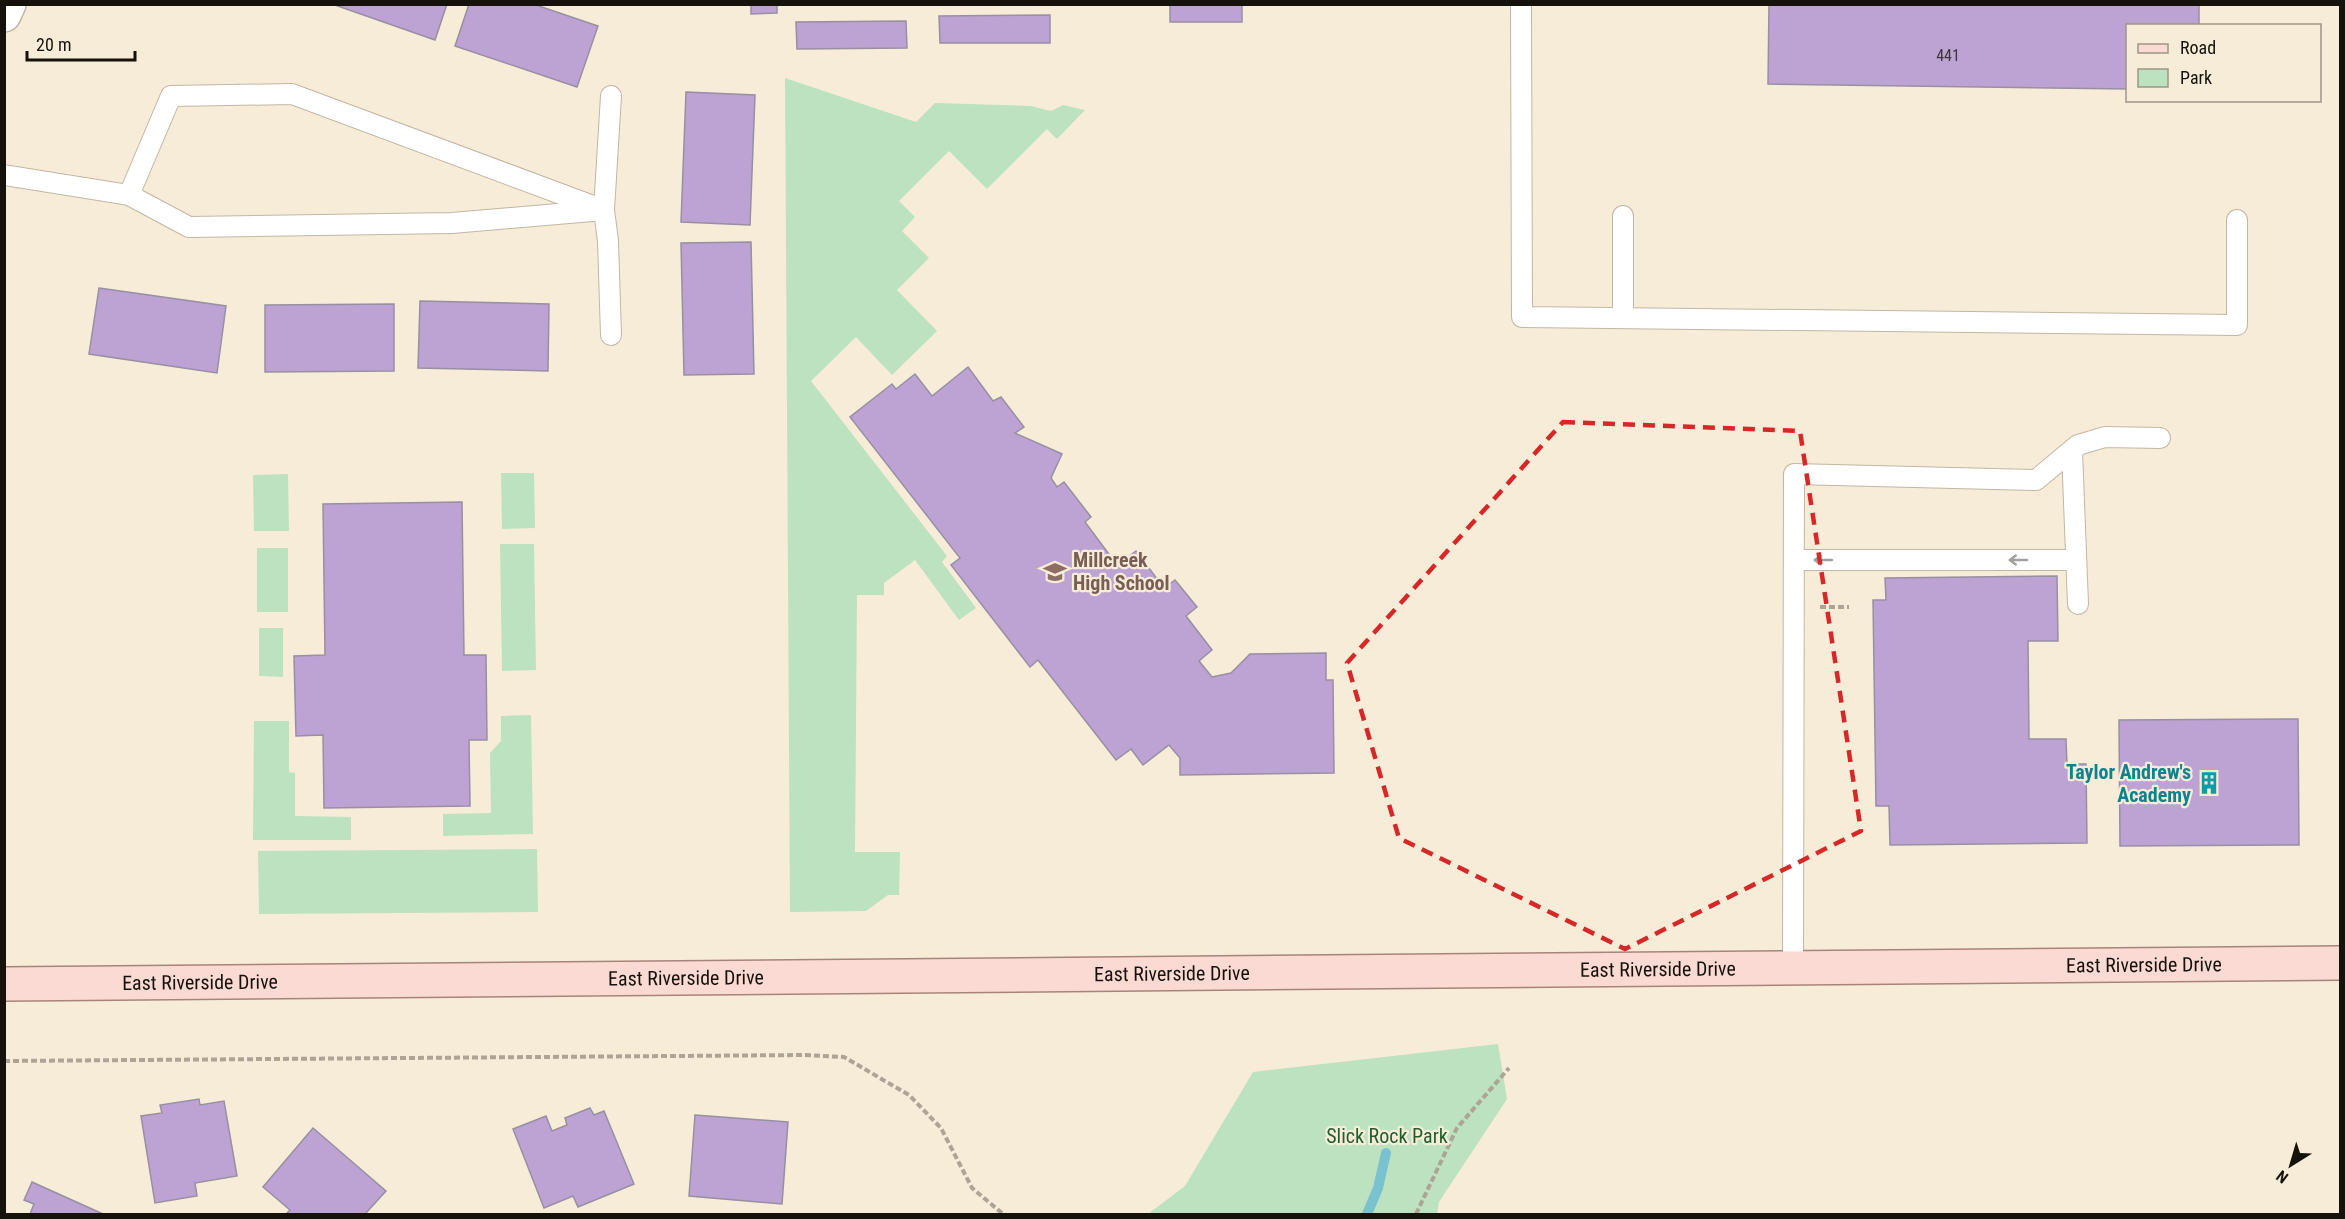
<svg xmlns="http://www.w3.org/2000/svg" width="2345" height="1219" font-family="'Roboto Condensed',sans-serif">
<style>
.green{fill:#bce2bf}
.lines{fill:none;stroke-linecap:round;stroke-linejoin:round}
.stream{stroke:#7ac2cf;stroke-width:10}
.building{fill:#bca3d3;stroke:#988fa2;stroke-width:1.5}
.lane-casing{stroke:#c1b7a4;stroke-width:22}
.secondary-casing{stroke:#c1b7a4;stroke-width:36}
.primary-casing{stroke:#a7847a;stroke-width:36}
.path{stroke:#ada495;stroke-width:4;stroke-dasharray:6 3;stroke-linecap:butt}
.lane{stroke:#fff;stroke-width:20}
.secondary{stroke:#fff;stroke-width:33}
.primary{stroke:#fadad3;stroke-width:33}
.oneway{stroke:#a1a09d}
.marked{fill:none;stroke:#d62828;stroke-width:4.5;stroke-dasharray:12 8;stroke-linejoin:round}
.labels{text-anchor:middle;stroke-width:4.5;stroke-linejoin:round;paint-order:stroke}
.number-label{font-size:16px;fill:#3f363d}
.education-label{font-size:20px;font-weight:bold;fill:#785e54;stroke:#f7ecd8;text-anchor:start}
.culture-label{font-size:20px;font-weight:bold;fill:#0d838f;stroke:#f7ecd8;text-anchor:end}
.street-label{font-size:20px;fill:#15120b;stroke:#f7ecd8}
.park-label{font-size:20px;fill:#205f2c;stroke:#f7ecd8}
</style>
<rect width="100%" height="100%" fill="#f7ecd8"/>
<g class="green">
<path d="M785,78L916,122L935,103L1031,106L1051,111L1063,105L1085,110L1057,139L1047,129L987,189L949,151L899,201L915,217L902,231L929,258L897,290L937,331L892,375L856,337L811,381L947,556L942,562L976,608L959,620L915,560L884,583V595H857L855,852H900L899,895H888L866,911L790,912Z"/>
<path d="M501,473H534L535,528L502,529Z"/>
<path d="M288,474L289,531H254L253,475Z"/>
<path d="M500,544H534L536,670L502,671Z"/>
<rect x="257" y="548" width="31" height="64"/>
<path d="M259,628H283V677L259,676Z"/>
<path d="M531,715L533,834L443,836V814L491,813L490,753L501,741V716Z"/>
<path d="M254,721H289V772L295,773V816L351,817V840H253Z"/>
<path d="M537,849L538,912L259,914L258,851Z"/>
<path d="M1498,1044L1507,1099L1439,1202L1437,1214H1148L1185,1186L1253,1072Z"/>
</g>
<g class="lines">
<path class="stream" d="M1367,1214L1378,1188L1386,1153"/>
</g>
<g class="building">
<path d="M332,4H447L435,40Z"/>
<path d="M469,4H533L598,26L577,87L455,46Z"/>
<path d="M751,4H777V13L751,14Z"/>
<rect x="1170" y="4" width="72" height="18"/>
<path d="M1769,4H2199V26H2128V89L1768,84Z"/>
<path d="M1050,15V43H940L939,16Z"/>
<path d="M906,21L907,48L797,49L796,22Z"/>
<path d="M686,92L755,95L750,225L681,222Z"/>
<path d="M751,242L754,374L684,375L681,243Z"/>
<path d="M99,288L226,306L217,373L89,354Z"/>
<path d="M420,301L549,304L548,371L418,368Z"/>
<path d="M394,304V371L265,372V305Z"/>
<path d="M968,367L993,401L1001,397L1024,427L1015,433L1062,454L1051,478L1057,487L1064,482L1091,517L1085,522L1117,565L1136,551L1164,588L1175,580L1197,607L1186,616L1212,650L1199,661L1212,677L1231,673L1250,654L1326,653V680H1333L1334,773L1180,775V758L1169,745L1143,765L1131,749L1116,760L1038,660L1030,667L951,565L960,558L850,417L892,384L896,389L915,374L932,396Z"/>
<path d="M462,502L464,655H486L487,740H469L470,806L324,808L323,735L296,736L294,656L325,655L323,504Z"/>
<path d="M2057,576L2058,641H2028L2029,739H2066L2067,764H2086L2087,843L1890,845L1889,806H1876L1873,600H1886L1885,578Z"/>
<path d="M2298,719L2299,845L2120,846L2119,720Z"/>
<path d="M199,1099L200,1105L224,1101L237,1176L195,1183L197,1196L155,1203L141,1116L162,1113L160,1105Z"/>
<path d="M590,1108L594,1115L604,1111L634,1184L578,1207L573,1196L544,1208L513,1129L546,1116L552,1131L567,1125L565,1118Z"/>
<path d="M695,1115L788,1122L782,1204L689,1196Z"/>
<path d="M313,1128L386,1191L365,1214H286L290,1210L263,1187Z"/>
<path d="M32,1182L103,1214H30L34,1204L24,1200Z"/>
</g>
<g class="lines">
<g class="lane-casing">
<g id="lane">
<path d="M1521,4L1522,317L2237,325V220"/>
<path d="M4,175L129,195L189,227L452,223L604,210L611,96"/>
<path d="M129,195L171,96L292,94L604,210L608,241L611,335"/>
<path d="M1623,318V216"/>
<path d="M2072,451L2078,604"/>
<path d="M1794,560H2076"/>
<path d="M1793,969L1794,474L2036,480L2078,445L2105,437L2160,438"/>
</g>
</g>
<g class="secondary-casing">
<path id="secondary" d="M4,15L9,4"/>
</g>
<g class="primary-casing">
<g id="primary">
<path id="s1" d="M4,984L2340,963"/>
</g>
</g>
<g class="path">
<path d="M1820,607H1849"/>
<path d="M4,1061L805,1055L844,1057L909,1095L941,1128L972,1188L1003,1214"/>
<path d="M1416,1214L1457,1128L1509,1068"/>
</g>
<use href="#lane" class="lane"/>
<use href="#secondary" class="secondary"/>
<use href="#primary" class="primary"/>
</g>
<defs><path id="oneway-shaft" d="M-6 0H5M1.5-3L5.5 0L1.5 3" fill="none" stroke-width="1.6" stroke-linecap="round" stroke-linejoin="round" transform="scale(1.5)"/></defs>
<g class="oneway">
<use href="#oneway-shaft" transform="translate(1823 560) rotate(-180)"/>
<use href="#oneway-shaft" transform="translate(2018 560) rotate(-180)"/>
</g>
<path class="marked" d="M1563,422L1800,431L1861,831L1625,949L1399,838L1347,663Z"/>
<defs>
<g id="school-bare" transform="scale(1.8)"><path d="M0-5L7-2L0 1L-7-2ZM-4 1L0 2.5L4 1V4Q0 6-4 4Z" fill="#8d6e63" stroke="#f7ecd8" stroke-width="2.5" paint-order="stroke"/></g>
<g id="building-bare" transform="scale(1.8)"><path d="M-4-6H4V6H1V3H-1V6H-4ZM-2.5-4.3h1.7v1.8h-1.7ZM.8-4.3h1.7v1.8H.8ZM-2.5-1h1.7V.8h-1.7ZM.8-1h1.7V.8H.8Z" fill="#0f9aa8" stroke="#f7ecd8" stroke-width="2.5" paint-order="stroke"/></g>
</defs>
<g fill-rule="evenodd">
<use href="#school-bare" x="1055" y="572"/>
<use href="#building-bare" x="2209" y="783"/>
</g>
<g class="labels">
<g class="number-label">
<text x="1948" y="61">441</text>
</g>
<g class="education-label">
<text x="1073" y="567">Millcreek<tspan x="1073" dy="23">High School</tspan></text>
</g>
<g class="culture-label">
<text x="2191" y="779">Taylor Andrew's<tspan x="2191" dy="23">Academy</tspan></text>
</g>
<g class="street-label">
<text dy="7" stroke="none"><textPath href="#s1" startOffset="2140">East Riverside Drive</textPath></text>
<text dy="7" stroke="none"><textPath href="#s1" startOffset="1654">East Riverside Drive</textPath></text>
<text dy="7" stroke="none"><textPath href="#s1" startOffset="1168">East Riverside Drive</textPath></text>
<text dy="7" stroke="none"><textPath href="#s1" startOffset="682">East Riverside Drive</textPath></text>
<text dy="7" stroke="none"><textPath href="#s1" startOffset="196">East Riverside Drive</textPath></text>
</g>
<g class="park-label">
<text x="1387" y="1143">Slick Rock Park</text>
</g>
</g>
<rect width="2345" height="1219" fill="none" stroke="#15120b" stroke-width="12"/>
<rect x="2126" y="24" width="195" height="78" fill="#f7ecd8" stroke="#9d9586" stroke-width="1.5"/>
<rect x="2138" y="44" width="30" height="9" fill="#fadad3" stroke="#9d9586" stroke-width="1.5"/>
<text x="2180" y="54" font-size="18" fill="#15120b">Road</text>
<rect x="2138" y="69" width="30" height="18" fill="#bce2bf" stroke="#9d9586" stroke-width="1.5"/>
<text x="2180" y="84" font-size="18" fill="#15120b">Park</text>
<g transform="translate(2291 1165) rotate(217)" stroke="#f7ecd8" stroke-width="4.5" paint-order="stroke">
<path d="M0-4.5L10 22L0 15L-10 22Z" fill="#15120b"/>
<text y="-9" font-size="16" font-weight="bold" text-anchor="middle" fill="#15120b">N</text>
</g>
<path d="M27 51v9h108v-9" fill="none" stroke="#15120b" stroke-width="3"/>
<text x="36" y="51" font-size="18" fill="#15120b" stroke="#f7ecd8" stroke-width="4.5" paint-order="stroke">20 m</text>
</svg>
